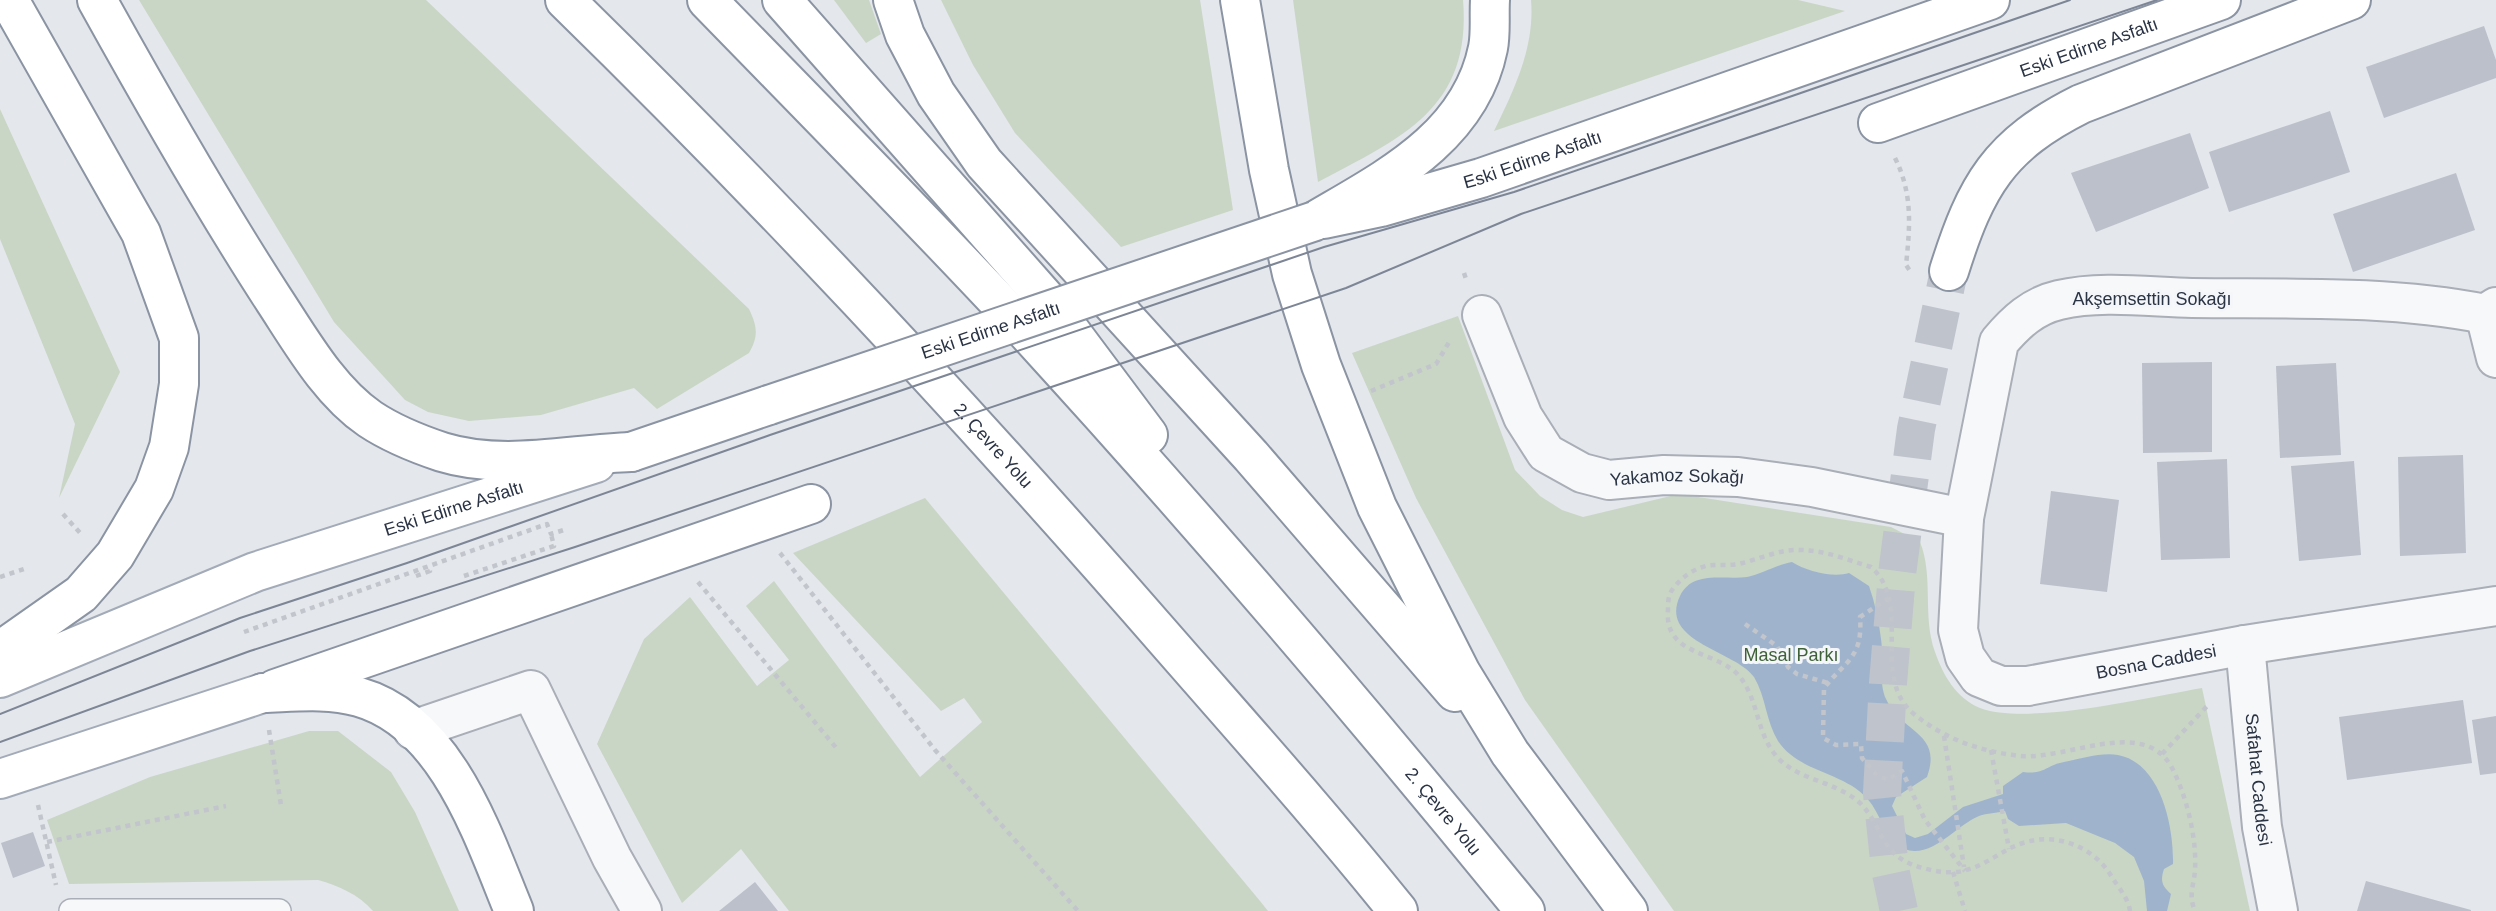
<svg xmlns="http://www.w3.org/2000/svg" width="2496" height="911" font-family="Arial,sans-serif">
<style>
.green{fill:#c9d6c5}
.water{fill:#9fb4cc}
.building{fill:#bbc0ca}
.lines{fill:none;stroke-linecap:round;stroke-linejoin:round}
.motorway-tunnel{stroke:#bfc3cb;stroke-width:38;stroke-dasharray:38 19;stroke-linecap:butt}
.service-casing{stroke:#a9aeb7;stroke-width:26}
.minor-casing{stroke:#a9aeb7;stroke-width:42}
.primary-casing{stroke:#a3abb8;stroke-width:42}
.trunk-casing{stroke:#8b94a3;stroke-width:42}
.motorway-casing{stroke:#8b94a3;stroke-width:42}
.path{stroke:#c2c5cb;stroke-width:4.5;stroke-dasharray:5 5;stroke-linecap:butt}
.service{stroke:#f7f8fa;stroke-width:23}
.minor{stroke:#f7f8fa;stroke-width:38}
.primary{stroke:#fff;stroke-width:38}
.trunk{stroke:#fff;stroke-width:38}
.motorway{stroke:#fff;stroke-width:38}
.tram{stroke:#7d8696;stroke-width:2}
.trunk-bridge-casing{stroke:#8b94a3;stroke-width:42;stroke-linecap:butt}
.trunk-bridge{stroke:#fff;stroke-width:38}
.labels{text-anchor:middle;stroke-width:6;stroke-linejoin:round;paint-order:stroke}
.street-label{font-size:18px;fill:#2b3445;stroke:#f4f6f9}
.park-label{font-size:18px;fill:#3f6138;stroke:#f4f6f9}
</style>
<rect width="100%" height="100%" fill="#e4e7ec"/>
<g class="green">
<path d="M139,0H426L749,309C757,326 759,336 749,353L657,409L634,388L541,415L469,421L428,412L405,400L334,322Z"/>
<path d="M834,0H869L881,34L866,43Z"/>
<path d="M941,0H1200L1233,210L1121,247L1015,133L973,65Z"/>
<path d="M1293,0H1463C1472,109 1401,138 1318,182Z"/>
<path d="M1531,0H1798L1845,11L1494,131C1514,90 1535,47 1531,0Z"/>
<path d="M0,109L120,372L59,498L75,424L0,239Z"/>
<path d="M1458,316L1515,470L1540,496L1562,510L1583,517L1679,494L1891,527L1920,542C1934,577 1922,616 1935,652C1943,675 1956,698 1980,708C2028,726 2149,697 2202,688L2250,911H1674L1525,700L1416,498L1352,353Z"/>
<path d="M925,498L1260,901L1268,911H789L741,849L682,903L597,744L644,639L690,597L757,686L789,660L746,606L774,581L920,777L982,722L964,698L941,711L793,553Z"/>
<path d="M309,731H338L391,772L415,812L459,911H373C358,894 339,886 318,880L69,884L47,820L150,777Z"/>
</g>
<path class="water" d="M1792,562C1806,571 1833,578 1849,573L1869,586C1875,603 1879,622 1881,639C1884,658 1878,682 1886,699C1902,734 1943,732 1927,777L1896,797L1892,806L1906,834L1915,838L1928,834L1963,807L2003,794V786L2023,772C2045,775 2046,765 2064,762C2079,759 2102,752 2118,755C2161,763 2174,827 2173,864L2164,869C2160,881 2162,886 2171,894L2167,911H2147L2144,881L2134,857L2115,843L2066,823L2019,826L2008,819L2005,811C1997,813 1987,813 1979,816C1959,824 1937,852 1914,851C1889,850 1883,819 1870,802C1848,772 1800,774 1778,741C1766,722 1766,697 1754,677C1737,651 1658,642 1680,596C1692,570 1724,580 1747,577C1762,574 1776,565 1792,562Z"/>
<g class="building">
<path d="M2484,26L2496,60V78L2384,118L2366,67Z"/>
<path d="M2330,111L2350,172L2229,212L2209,152Z"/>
<path d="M2190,133L2209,188L2096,232L2071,173Z"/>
<path d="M2456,173L2475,230L2353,272L2333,214Z"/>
<path d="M2212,362V452L2143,453L2142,363Z"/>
<path d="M2336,363L2341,455L2280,458L2276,366Z"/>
<path d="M2463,455L2466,553L2400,556L2398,457Z"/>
<path d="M2227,459L2230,558L2161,560L2157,462Z"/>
<path d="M2354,461L2361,555L2299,561L2291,466Z"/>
<path d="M2051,491L2119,500L2107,592L2040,584Z"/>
<path d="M2463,700L2472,763L2347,780L2339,717Z"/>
<path d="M2496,716V773L2480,775L2472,720Z"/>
<path d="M33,832L45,866L13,878L1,843Z"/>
<path d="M2366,881L2471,910V911H2357Z"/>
<path d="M755,882L778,911H719Z"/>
</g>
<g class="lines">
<path class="motorway-tunnel" d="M1899,911L1890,869L1882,793L1888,683L1897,574L1916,429L1949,271"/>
<g class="service-casing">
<path id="service" d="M71,911H279"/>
</g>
<g class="minor-casing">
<g id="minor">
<path id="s1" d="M2496,307L2485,314C2389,295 2290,299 2192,298C2150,297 2101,290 2059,300C2033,306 2016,322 1999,342L1964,518L1958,630L1965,657L1979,677L2001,686H2028L2245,645L2496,606"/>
<path d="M2485,314L2496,358"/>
<path id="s2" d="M1482,315L1523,417L1546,453L1582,473L1609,480L1664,475L1738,477L1812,487L1964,518"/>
<path id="s3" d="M2245,645L2262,827L2278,911"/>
<path d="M413,730L531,690L612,858L642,911"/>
</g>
</g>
<g class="primary-casing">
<g id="primary">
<path id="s4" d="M0,678L255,572L596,463"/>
<path d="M0,779L263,693"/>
</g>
</g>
<g class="trunk-casing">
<g id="trunk">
<path id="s5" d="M1878,123L2221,0"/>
<path id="s6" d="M1324,219L1381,207L1481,178L1990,0"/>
<path d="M631,452L769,405"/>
<path d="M275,689L811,504"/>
</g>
</g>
<g class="motorway-casing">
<g id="motorway">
<path d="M97,0C153,101 211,203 274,300C301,341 329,391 370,419C391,433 418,444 442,452C503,471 570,454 631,452"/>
<path id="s7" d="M565,0C777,207 978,424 1172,647C1248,734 1325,820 1398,911"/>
<path id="s8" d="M707,0C813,109 920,217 1023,328C1196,517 1363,712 1525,911"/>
<path d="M782,0L1047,300L1148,435"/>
<path d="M893,0L905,35L936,94L984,163L1251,456L1455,692"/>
<path d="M1240,0L1269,170L1292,274L1321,365L1377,507L1461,673L1510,753L1628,911"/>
<path d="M1315,221C1386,179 1470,138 1488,48C1491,33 1489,16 1490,0"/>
<path d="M1949,271C1976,185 1999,145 2081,104L2351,0"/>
<path d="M0,651L81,594L115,555L154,489L169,447L179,384V338L141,233L9,0"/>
<path d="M263,693C295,692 327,688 359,697C447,722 483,836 514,911"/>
</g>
</g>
<g class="path">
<path d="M1895,158C1913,194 1910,227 1906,265L1910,271"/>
<path d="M1464,273L1467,282"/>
<path d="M1371,391L1436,364L1451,339"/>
<path d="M63,514L81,534"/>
<path d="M780,553L935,750L1078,911"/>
<path d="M416,576L430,571L429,567"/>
<path d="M464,576L554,546L551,534"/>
<path d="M0,577L24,569"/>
<path d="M698,582L838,750"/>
<path d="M1889,598L1860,617C1863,658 1846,660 1824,688L1823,738L1836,745L1861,744L1862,758L1878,777L1889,779L1902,771L1925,820L1965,871"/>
<path d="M1745,624L1777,646L1788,667L1797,674L1828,683"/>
<path d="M244,632L547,524L551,534L567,529"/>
<path d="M269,730L281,805"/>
<path d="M1944,736L1964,867"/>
<path d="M1991,750L2009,849"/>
<path d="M2162,754L2210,703"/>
<path d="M38,805L56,885"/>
<path d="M47,842L226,806"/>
<path d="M1953,872L1965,911"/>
<path d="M2130,911C2128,897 2117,886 2110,874C2092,846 2055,832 2023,843C2003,849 1987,865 1966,870C1951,875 1933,871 1919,867C1879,855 1884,827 1860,803C1836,781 1799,781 1777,757C1756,733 1759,701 1740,677C1718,650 1664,657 1668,610C1668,603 1668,596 1672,590C1681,578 1691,570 1706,566C1716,564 1727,566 1738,564C1758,560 1779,549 1799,550C1824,550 1848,560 1871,567C1914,605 1869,677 1914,714C1944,739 1982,752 2021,756C2067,760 2142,717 2171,766C2186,794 2197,837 2195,870C2194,885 2188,895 2195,911"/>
</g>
<use href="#service" class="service"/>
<use href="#minor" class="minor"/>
<use href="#primary" class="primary"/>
<use href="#trunk" class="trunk"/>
<use href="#motorway" class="motorway"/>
<g class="tram">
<path d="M0,714L240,618L407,563L770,435L1324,247L1514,192L2070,0"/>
<path d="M0,742L250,651L575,547L1346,288L1521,214L2157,0"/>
</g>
<g class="trunk-bridge-casing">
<g id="trunk-bridge">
<path id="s9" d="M769,405L1315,221"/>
</g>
</g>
<use href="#trunk-bridge" class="trunk-bridge"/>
</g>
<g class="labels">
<g class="street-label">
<text dy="6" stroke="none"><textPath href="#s5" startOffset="224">Eski Edirne Asfaltı</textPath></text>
<text dy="6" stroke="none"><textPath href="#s6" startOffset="217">Eski Edirne Asfaltı</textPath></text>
<text x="2152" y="305">Akşemsettin Sokağı</text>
<text dy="6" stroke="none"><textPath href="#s9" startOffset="234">Eski Edirne Asfaltı</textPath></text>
<text dy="6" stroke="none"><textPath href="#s7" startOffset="618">2. Çevre Yolu</textPath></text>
<text dy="6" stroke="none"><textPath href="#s2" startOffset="290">Yakamoz Sokağı</textPath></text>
<text dy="6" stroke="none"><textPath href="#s4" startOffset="485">Eski Edirne Asfaltı</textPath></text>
<text dy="6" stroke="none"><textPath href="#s1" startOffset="1040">Bosna Caddesi</textPath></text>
<text dy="6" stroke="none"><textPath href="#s3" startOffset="135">Safahat Caddesi</textPath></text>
<text dy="6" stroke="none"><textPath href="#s8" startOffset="1096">2. Çevre Yolu</textPath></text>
</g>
<g class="park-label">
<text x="1791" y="661">Masal Parkı</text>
</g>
</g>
</svg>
